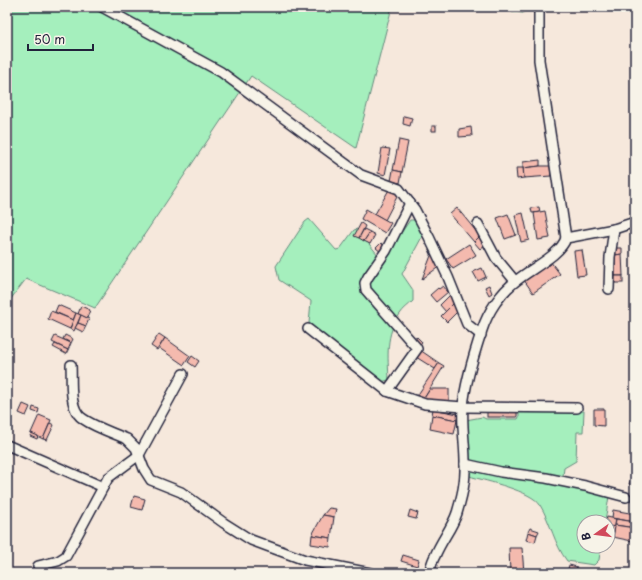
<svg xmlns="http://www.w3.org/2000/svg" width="642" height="580" font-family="'Playpen Sans',sans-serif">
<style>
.green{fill:#a5efbd;stroke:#64887c}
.building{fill:#f4baae;stroke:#22223b}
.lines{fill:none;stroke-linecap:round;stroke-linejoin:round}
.minor-casing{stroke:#22223b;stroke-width:12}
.minor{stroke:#f7f3e8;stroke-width:9}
</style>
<rect width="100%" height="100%" fill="#f6e8dc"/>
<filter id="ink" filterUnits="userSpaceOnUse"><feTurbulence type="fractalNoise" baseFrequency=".025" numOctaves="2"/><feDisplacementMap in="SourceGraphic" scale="8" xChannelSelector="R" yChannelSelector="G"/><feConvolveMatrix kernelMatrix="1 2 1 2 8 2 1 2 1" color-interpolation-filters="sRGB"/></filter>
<g filter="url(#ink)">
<g class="green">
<path d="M7,7H392L356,148L251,76L95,308L26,279L7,304Z"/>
<path d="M477,7H530L523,13Z"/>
<path d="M309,219L336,250L340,249L354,230L357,229L378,255H386L410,220H416L423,235L402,274L413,290V301C409,305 403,309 400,314C385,335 388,356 389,380L381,382L376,379L309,323L311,301L279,280L276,266L305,222Z"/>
<path d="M520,411H584L583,432H577L576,461L564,468L562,484L609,496L605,522H584V546H601L599,560L594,565L567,561C554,544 551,523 540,505C532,491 486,481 469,476L467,473L466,420L482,417L486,419H518L519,417V412Z"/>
</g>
<g class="building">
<path d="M77,7H95V8L77,10Z"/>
<path d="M404,116L412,118L410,126L403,124Z"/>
<rect x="432" y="126" width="4" height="5"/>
<path d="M471,127L472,136L459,137V129Z"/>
<path d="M399,140L408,142L402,172L393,170Z"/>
<path d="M382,148L390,149L385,175L378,173Z"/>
<path d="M540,160V166L523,168V162Z"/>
<path d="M540,166H550L551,176L524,178L523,168Z"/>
<path d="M516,168H523L524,178L517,179Z"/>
<path d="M393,170L402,172L400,183L391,181Z"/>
<path d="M390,188L399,193L385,220L375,214Z"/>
<path d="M539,207L540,212L532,213L531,208Z"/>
<path d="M457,208L480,236L474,242L450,214Z"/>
<path d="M366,209L391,223L385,233L361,219Z"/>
<path d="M545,211L550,238L538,240L534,213Z"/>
<path d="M523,213L529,240L521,242L515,215Z"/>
<path d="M508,214L516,235L505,239L497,218Z"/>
<path d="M361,223L365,226L359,238L354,236Z"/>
<path d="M364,229L370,232L364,241L359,238Z"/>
<path d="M370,232L375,235L370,244L364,241Z"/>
<path d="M479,237L486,244L480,249L474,242Z"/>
<path d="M381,243L386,247L381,252L376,248Z"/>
<path d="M469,244L476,255L453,269L446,259Z"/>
<path d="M615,248H622V254L615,255Z"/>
<path d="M582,250L586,275L577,276L574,251Z"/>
<path d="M432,253L440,266L422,279Z"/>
<path d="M622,254L623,276H615V255Z"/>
<path d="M550,261L560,274L533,293L524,280Z"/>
<path d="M482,268L486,277L478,281L473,272Z"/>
<rect x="615" y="276" width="8" height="7"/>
<path d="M489,285L492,293L489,295L485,287Z"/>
<path d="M443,286L448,292L436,302L430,295L438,288L439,289Z"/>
<path d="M451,294L457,301L446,312L440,305Z"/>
<path d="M453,304L459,310L447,322L441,316Z"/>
<path d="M58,305L76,313L73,320L55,312Z"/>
<path d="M81,306L90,310L87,318L78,314Z"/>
<path d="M51,311L73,320L70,329L48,319Z"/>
<path d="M76,313L81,315L74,331L70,329Z"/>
<path d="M81,315L89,319L86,326L78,323Z"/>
<path d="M78,323L86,326L83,332L75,328Z"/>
<path d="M159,334L165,338L157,350L151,346Z"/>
<path d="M65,335L73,339L71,343L63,339Z"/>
<path d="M55,336L71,343L68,350L52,342Z"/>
<path d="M417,337L422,342L419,346L413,341Z"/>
<path d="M165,338L190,356L184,365L159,348Z"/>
<path d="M55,344L68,350L66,354L53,347Z"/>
<path d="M420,350L439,363L435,369L416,357Z"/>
<path d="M192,356L199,361L195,367L188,362Z"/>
<path d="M439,363L444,366L423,400L417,396Z"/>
<path d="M430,389H449V403L423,400Z"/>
<path d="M23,404L30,407L26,416L19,413Z"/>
<path d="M33,407L39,409L38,413L32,411Z"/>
<path d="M433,409L458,414L457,420L432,415Z"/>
<rect x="487" y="409" width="30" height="8"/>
<path d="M594,409H604V426L594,425Z"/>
<path d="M39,415L51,420L43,439L31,433Z"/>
<path d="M432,415L457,420L454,434L430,429Z"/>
<path d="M50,423L54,425L47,440L43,439Z"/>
<path d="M31,433L38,436L37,439L30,436Z"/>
<path d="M633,474L635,475V486L629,484Z"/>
<path d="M134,496L145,499L142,510L131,507Z"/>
<path d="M329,508L336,509L334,517L323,515Z"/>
<path d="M410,510L418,513L416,519L408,517Z"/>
<path d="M613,510L635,514V522L612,518Z"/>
<path d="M323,515L334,517L331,538L312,535Z"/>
<path d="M607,517L616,519L615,527L608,526V522H606Z"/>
<path d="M616,519L635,522V528L615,525Z"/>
<path d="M615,525L635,528L632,541L613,537Z"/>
<path d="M608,526L615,527L614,532L608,531Z"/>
<path d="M530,528L539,531L537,535L528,532Z"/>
<path d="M608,531L614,532L612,540H608Z"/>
<path d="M528,532L537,535L535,542L526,540Z"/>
<path d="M312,535L331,538L330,547L311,544Z"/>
<path d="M509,548H522L524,573H510Z"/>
<path d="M403,555L419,560L417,566L401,561Z"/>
<path d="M569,565L577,567L575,572L568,569Z"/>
</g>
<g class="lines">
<g class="minor-casing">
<g id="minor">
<path d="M102,7L221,72L361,175L399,189L415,210L429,237L448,277L467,324L481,335"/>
<path d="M539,7V60L566,238"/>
<path d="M478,224L496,258L515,281"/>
<path d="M609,289L610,257L614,229"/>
<path d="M308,329L387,391L425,404L463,407L577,408"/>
<path d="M71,365C72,380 69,401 78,414C84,423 115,434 127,439L136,448L144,469L151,480L181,492L224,523L251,540L305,560L370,573"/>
<path d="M387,391L417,349L416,347L366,290L365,283L368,277L386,251L410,203"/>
<path d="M7,445L103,487"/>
<path d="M465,464L501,472L546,478L585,486L626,497"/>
<path d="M38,566L58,561L66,556L108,478L139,455L183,374"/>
<path d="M429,573C431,567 432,561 435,556C441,541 452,528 457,513C460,503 463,493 464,483C468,458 461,432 463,407C465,383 474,354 482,330C488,312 500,293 516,281C530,269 561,255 566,238L614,229L635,222"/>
</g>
</g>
<use href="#minor" class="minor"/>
</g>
</g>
<rect width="642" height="580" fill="none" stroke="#f7f3e8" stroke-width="24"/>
<rect x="12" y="12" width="618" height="556" fill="none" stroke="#22223b" stroke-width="1.5" filter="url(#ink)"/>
<g transform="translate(596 534) rotate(256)"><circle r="19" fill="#f7f3e8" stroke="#a29fa3"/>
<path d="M0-3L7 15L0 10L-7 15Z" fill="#d1495b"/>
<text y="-6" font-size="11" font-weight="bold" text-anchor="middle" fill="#22223b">B</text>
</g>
<path d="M28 44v6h65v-6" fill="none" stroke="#22223b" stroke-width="2"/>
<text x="34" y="44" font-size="12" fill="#22223b" stroke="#f7f3e8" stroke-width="3" paint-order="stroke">50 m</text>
</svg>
